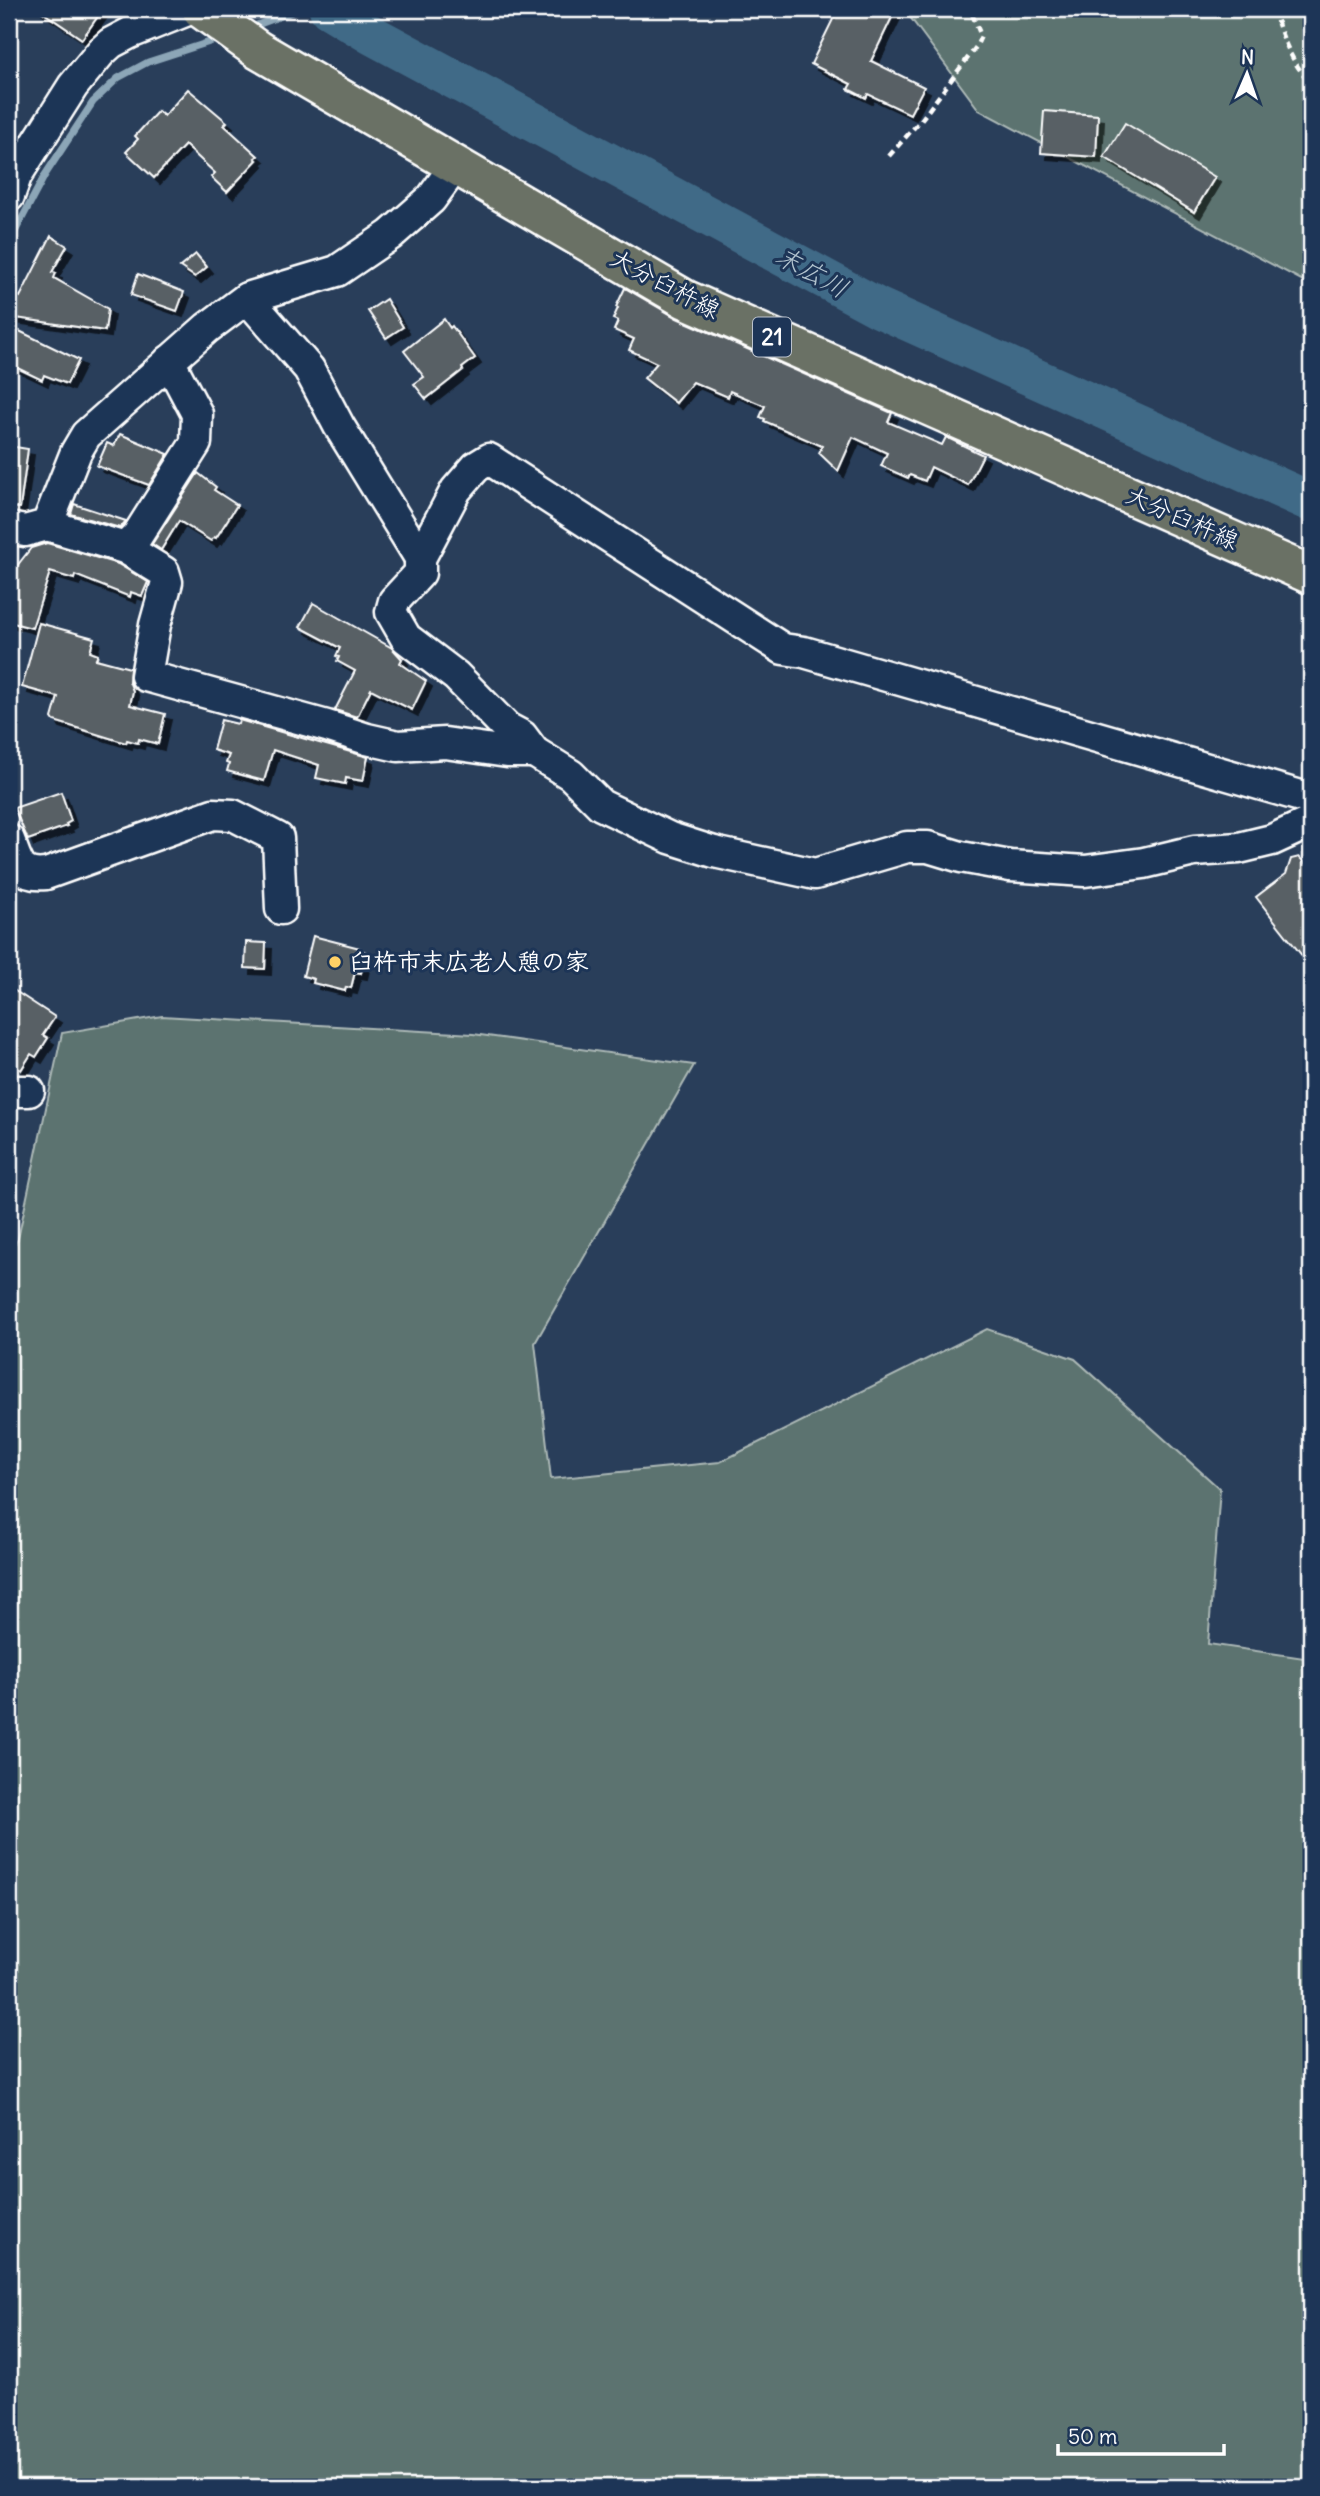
<svg xmlns="http://www.w3.org/2000/svg" width="1320" height="2496" font-family="Delius,'Klee One',sans-serif">
<style>
.green{fill:#5b736f;stroke:#adb9b7;stroke-width:2}
.lines{fill:none;stroke-linecap:round;stroke-linejoin:round}
.stream{stroke:#8ca6b7;stroke-width:7}
.river{stroke:#406b87;stroke-width:40}
.building{fill:#596065;stroke:#fff;stroke-width:2;filter:url(#shadow)}
.minor-casing{stroke:#fff;stroke-width:35}
.major-casing{stroke:#fff;stroke-width:42}
.path{stroke:#fff;stroke-width:4.5;stroke-dasharray:7 5;stroke-linecap:butt}
.minor{stroke:#1d3557;stroke-width:30}
.major{stroke:#6a7165;stroke-width:37}
.poi-dot{fill:#ffd166;stroke:#1d3557;stroke-width:2.5}
.labels{text-anchor:middle;stroke-width:6;stroke-linejoin:round;paint-order:stroke}
.shield{fill:#1d3557;stroke:#bbc2cd;stroke-width:2}
.shield-label{font-size:23px;font-weight:bold;fill:#fff}
.street-label{font-size:24px;fill:#fff;stroke:#1d3557}
.poi-label{font-size:24px;font-weight:bold;fill:#fff;stroke:#1d3557;text-anchor:start}
.water-label{font-size:26px;font-style:italic;fill:#b3c4cf;stroke:#1d3557}
</style>
<defs>
<filter id="shadow"><feDropShadow dx="6" dy="6" stdDeviation="0" flood-color="#0009"/></filter>
</defs>
<rect width="100%" height="100%" fill="#293e5a"/>
<filter id="ink" filterUnits="userSpaceOnUse"><feTurbulence type="fractalNoise" baseFrequency=".0143" numOctaves="2"/><feDisplacementMap in="SourceGraphic" scale="14" xChannelSelector="R" yChannelSelector="G"/><feConvolveMatrix kernelMatrix="1 2 1 2 8 2 1 2 1" color-interpolation-filters="sRGB"/></filter>
<g filter="url(#ink)">
<g class="green">
<path d="M904,9H1311V285L979,110Z"/>
<path d="M162,1016L473,1034L694,1065L535,1343L551,1479L720,1462L987,1329L1075,1359L1220,1489L1208,1644L1311,1659V2487H9V1255L18,1239L62,1033Z"/>
</g>
<g class="lines">
<g class="stream">
<path d="M249,28L300,9"/>
<path d="M9,243L45,175L93,102L118,78L148,62L222,38"/>
</g>
<path class="river" d="M329,9L372,35L879,308L1311,502"/>
</g>
<g class="building">
<path d="M38,9H103L82,39Z"/>
<path d="M838,9H896L871,61L924,87L910,114L868,94L866,98L848,89L851,84L811,64Z"/>
<path d="M188,89L227,122L224,125L258,156L255,158L257,160L227,192L211,177L215,173L185,145L154,178L126,152L138,139L135,136L158,111L164,116Z"/>
<path d="M1044,111L1098,115L1096,157L1041,153Z"/>
<path d="M1125,123L1215,177L1194,212L1104,157Z"/>
<path d="M51,236L67,246L52,272L56,273L54,278L108,309L105,331L9,317V291L20,297Z"/>
<path d="M196,254L207,267L195,277L180,267Z"/>
<path d="M138,274L184,292L177,311L131,295Z"/>
<path d="M625,288L677,318L892,413L888,422L942,445L946,437L983,455L968,485L931,467L925,481L910,475L908,478L881,466L887,453L853,437L838,471L819,453L822,446L764,421L765,419L760,417L765,406L730,391L728,397L693,382L676,403L644,378L657,363L629,350L634,339L614,330L618,321L613,319L618,308L616,307Z"/>
<path d="M386,299L403,327L386,338L368,311Z"/>
<path d="M444,319L450,328L452,326L475,358L462,368L463,370L426,399L414,384L424,377L404,351Z"/>
<path d="M9,326L79,360L67,384L44,375L42,380L9,364Z"/>
<path d="M120,434L168,454L149,485L97,466L107,443L114,446Z"/>
<path d="M9,446L28,449L20,508L9,507Z"/>
<path d="M198,473L216,487L214,490L237,505L216,538L214,537L211,541L179,521L161,550L152,544Z"/>
<path d="M74,504L126,521L120,528L71,514Z"/>
<path d="M47,543L118,564L148,582L142,596L131,592L130,597L75,575L74,579L50,572L32,628L9,622V576L31,548Z"/>
<path d="M313,603L392,648L402,659L400,663L426,681L412,710L371,689L357,717L335,710L355,671L337,661L339,657L336,656L340,648L300,627Z"/>
<path d="M39,623L94,638L90,652L98,655L96,659L130,668L129,681L133,691L130,705L165,714L158,744L139,739L138,743L127,740L126,743L54,721L52,718L58,697L22,687Z"/>
<path d="M221,720L238,724L239,720L368,757L363,781L346,778L345,784L316,778L319,765L273,750L264,781L227,771L229,764L226,763L229,755L213,750Z"/>
<path d="M61,792L71,821L66,824L67,826L28,840L14,808Z"/>
<path d="M1299,857L1311,869V967L1256,897L1286,874L1291,859Z"/>
<path d="M313,936L360,948V950L366,952L361,973L355,972L351,988L346,987L345,991L313,983L314,979L303,976Z"/>
<path d="M246,942L266,943L265,969L245,968Z"/>
<path d="M9,987L55,1017L43,1035L48,1038L36,1057L31,1054L21,1070L9,1062Z"/>
</g>
<g class="lines">
<g class="minor-casing">
<g id="minor">
<path d="M9,196L16,176L73,86L101,52L111,43L130,33L190,9"/>
<path d="M247,298L309,369L339,426L420,558"/>
<path d="M47,525L125,548L164,572L167,582L155,625L146,676L327,726L367,739L398,746L445,743L507,752H534"/>
<path d="M9,528L25,531L47,525L76,452L86,435L207,328L247,298L337,271L390,235L431,199L455,166"/>
<path d="M125,548L137,536L196,443L197,414L169,361"/>
<path d="M1311,799L804,652L783,649L489,459L476,467L456,490L420,558V573L394,601L391,612L406,638L456,676L507,728L522,736L534,752L571,775L601,805L670,838L714,852L815,874L907,847H928L961,857L1010,866L1085,871L1144,863L1194,851L1239,848L1272,840L1311,822"/>
<path d="M9,840C18,862 18,877 46,874L213,814L233,815L278,838L281,909"/>
<path d="M9,1091H29"/>
</g>
</g>
<g class="major-casing">
<path id="major" d="M201,9L258,50L685,299L1311,575"/>
</g>
<g class="path">
<path d="M1273,9C1282,36 1291,63 1311,83"/>
<path d="M889,156L921,120L976,47L981,36L970,9"/>
</g>
<use href="#minor" class="minor"/>
<use href="#major" class="major"/>
</g>
</g>
<circle class="poi-dot" cx="335" cy="962" r="7"/>
<g class="labels">
<rect class="shield" x="753" y="317.5" width="38" height="39" rx="5"/>
<g class="shield-label">
<text x="772" y="345">21</text>
</g>
<g class="street-label">
<text transform="translate(665 284) rotate(28)" y="8">大分臼杵線</text>
<text transform="translate(1182 518) rotate(24)" y="8">大分臼杵線</text>
</g>
<g class="poi-label">
<text x="349" y="970">臼杵市末広老人憩の家</text>
</g>
<g class="water-label">
<text transform="translate(812 272) rotate(29)" y="9">末広川</text>
</g>
</g>
<rect width="1320" height="2496" fill="none" stroke="#1d3557" stroke-width="35"/>
<rect x="18" y="18" width="1285" height="2461" fill="none" stroke="#fff" stroke-width="2.5" filter="url(#ink)"/>
<g transform="translate(1247 74) rotate(2)" stroke="#1d3557" stroke-width="5" paint-order="stroke">
<path d="M0-5L12 26L0 18L-12 26Z" fill="#ffffff"/>
<text y="-10" font-size="19" font-weight="bold" text-anchor="middle" fill="#ffffff">N</text>
</g>
<path d="M1058 2444v10h166v-10" fill="none" stroke="#ffffff" stroke-width="3.5"/>
<text x="1068" y="2444" font-size="21" fill="#ffffff" stroke="#1d3557" stroke-width="5" paint-order="stroke">50 m</text>
</svg>
